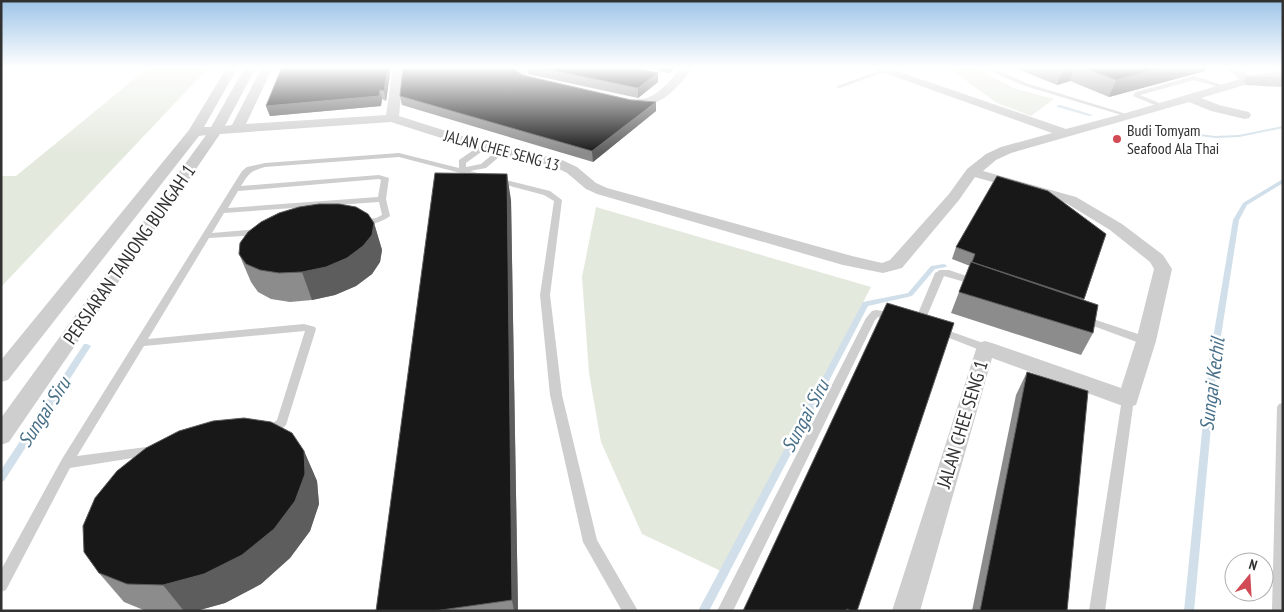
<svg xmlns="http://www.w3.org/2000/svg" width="1284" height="612" font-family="'PT Sans Narrow',sans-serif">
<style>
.green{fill:#e4e9de}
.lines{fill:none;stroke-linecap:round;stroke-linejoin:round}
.stream{fill:#d0dfe9;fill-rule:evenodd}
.service{fill:#cecece;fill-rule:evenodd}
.minor{fill:#cecece;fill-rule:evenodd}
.primary{fill:#a9a9a9;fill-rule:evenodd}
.wall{fill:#8c8c8c}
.shaded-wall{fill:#5d5d5d}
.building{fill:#181818;stroke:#5d5d5d}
.poi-dot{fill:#d04b56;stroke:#fff;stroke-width:2}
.labels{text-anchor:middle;stroke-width:5;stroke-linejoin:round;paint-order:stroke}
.far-poi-label{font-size:16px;fill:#313131;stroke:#fff;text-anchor:start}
.far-street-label{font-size:16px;fill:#313131;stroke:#fff}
.street-label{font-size:19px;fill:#313131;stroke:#fff}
.water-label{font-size:20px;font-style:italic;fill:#487089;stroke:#fff}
</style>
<rect width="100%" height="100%" fill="#fff"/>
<g class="green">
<path d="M149,67H209L1,287V176H16Z"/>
<path d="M947,67H972L1016,89L1054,99L1031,116L997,103Z"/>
<path d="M596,207L871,287L723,572L642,534L601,442L589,373L582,277Z"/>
</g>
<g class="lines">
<g class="stream">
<path d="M1057,105H1061L1093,115L1089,116L1057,107Z"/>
<path d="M1283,126V128L1239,137L1215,138L1149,129L1147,128L1149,127L1215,136L1239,135Z"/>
<path d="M1283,179V183L1247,205L1239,220L1217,362L1194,611H1184L1209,362L1233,220L1243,203Z"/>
<path d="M944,264L946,265L947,266L946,267L935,269L912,296L868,306L709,611H698L863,302L908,293L931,266Z"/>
<path d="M84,344H87L91,346L4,481L1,482V470Z"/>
</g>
<g class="service">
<path d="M980,67H989L1029,84L1133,116L1128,117L1025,86Z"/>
<path d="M881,70L886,71L840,88L835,87Z"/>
<path d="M1194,76L1229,87L1226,89L1194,80L1140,95L1164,105L1165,106L1162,108L1133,96L1136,92Z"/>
<path d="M481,145L488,147L466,163V167L481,164L499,149L506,151L486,168L470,171L550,191L562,200L550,295L562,395L597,540L638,611H622L583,542L550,395L540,295L554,201L544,195L399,157L265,167C251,171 249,173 241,186L379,175L389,178L386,199L390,216C383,222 365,228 357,222L358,220L376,218L382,215L379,202L224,213L212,233L259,229L263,232L259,235L209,238L148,339L304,324L315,327L316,329L286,425C279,432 273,439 263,435L261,432L263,429L268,427L277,420L305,331L144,346L77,456L154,446L158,448L160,451L158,454L70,468L6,590L1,592V570L62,459L242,171L247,167L265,163L399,153L459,168V160ZM379,179L381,180L378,197L228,208L238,191Z"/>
<path d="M949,270L978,280L980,282L975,285L944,276L924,323L923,325H915L914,323L935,273L940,270Z"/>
<path d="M876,310L895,313L900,316L895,319L878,317L875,320L733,611H717L866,318L872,311Z"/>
<path d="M1084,316L1150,338L1151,341L1150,344H1142L1080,321L1079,319L1080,317Z"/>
<path d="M938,327L989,345L990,348L985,352L934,332L933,330L934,328Z"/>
<path d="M1128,395L1132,396L1134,399L1105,611H1089L1122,399L1124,396Z"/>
<path d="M1283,403V611H1272L1277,407L1279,404Z"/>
</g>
<g class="minor">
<path d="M227,67H238L204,127H211L245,67H256L225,126L232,125L262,67H273L246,124L386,115L393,67H404L399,116L487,144L562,160L577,167L596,183L607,188L852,256L882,263L890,260L949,194L967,169L986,154L1001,147L1052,133L868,67H885L1066,129L1126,113L1240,79L1223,67H1236L1251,76L1283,70V76L1248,84L1201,98L1219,105L1249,112L1251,115L1249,118L1245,119L1211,111L1189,102L1011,153L996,160L983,171L1076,197L1122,224L1163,255L1172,269L1156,341L1136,405L1128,407L1120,405L992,358L920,611H892L978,343L985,341L992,343L1121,388L1136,341L1154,269L1150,262L1110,230L1066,203L975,177L959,200L902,268L883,273L843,265L597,194L586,189L567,173L553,166L479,150L391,122L220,134L9,442L1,445V418L206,135L199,136L8,380L1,382V360L189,130Z"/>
<path d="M514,67H525L526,75L545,81L547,83L541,86L517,79Z"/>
<path d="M682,67H693C677,90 655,113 625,106L623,103C629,96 641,101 649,97C663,91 672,78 682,67Z"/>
</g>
<path class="primary" d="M1252,76L1283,77V87L1246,85L1244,81L1246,77Z"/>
</g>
<g class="wall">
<path d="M282,67H391L386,101L382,99L381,106L270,116L266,106Z"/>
<path d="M403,67H513V68L522,75L656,111L593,162L402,105L400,96Z"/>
<path d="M527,67H633L658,73V82L638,98L532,75L528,74Z"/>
<path d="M641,67H675L669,73Z"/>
<path d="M1012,67H1207L1205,71L1109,97L1070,81L1057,85Z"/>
<path d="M511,200L518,611H376Z"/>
<path d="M374,223L382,250L380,262L372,274L356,286L335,295L312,300L290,302L271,299L258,292L251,282L239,254Z"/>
<path d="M1106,234L1084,300L1093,333L1081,355L951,313L959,292L970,266L952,259L956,247Z"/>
<path d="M1027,372L1067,611H972L1016,395Z"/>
<path d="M304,451L317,481L319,504L310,531L290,558L261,584L225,603L196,611H146L124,602L99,573Z"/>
</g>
<g class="shaded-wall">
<path d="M388,67H391L386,101L384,91Z"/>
<path d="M669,67H675L669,73Z"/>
<path d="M1069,67H1075L1070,81L1057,85L1063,69Z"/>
<path d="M1166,67H1207L1205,71L1109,97L1116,80Z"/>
<path d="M658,73V82L638,98V88Z"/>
<path d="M380,90L382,99L381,106L270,116L266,106Z"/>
<path d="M656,102V111L593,162L592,151Z"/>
<path d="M507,174L511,200L518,611H514L512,600Z"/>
<path d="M374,223L382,250L380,262L372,274L356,286L335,295L312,300L302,272Z"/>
<path d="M304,451L317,481L319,504L310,531L290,558L261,584L225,603L196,611H184L163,585Z"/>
</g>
<g class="building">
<path d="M282,67H388L384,91L380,90L379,96L266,106Z"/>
<path d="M403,67H512L522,75L631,100L656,102L592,151L400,96Z"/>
<path d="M537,67H633L658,73L638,88Z"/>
<path d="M1081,67H1166L1116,80Z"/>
<path d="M435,173L507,174L512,600L434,611H376Z"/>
<path d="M997,176L1048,191L1106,234L1084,299L972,262L975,254L956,247Z"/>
<path d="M319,204H339L356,207L368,214L374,223L372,235L363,246L347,258L326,267L302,272L279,273L260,270L246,264L239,254L240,243L248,232L261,222L279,213L299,207Z"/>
<path d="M971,262L1098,305L1093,333L959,292Z"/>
<path d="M887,303L954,323L857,611H851L847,609L846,611H743Z"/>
<path d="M1027,372L1088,391L1067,611H980Z"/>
<path d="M244,418L271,422L292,433L304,451L305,474L295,501L274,529L242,555L204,574L163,585L127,584L99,573L84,552L83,526L95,498L117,471L146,448L179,431L213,421Z"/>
</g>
<linearGradient id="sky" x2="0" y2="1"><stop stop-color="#9ec5e8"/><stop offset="0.44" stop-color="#fff"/><stop offset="1" stop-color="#fff" stop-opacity="0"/></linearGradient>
<rect width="1284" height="153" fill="url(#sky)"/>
<circle class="poi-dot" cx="1117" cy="139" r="5"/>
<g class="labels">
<g class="far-poi-label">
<text x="1127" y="136">Budi Tomyam<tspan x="1127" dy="18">Seafood Ala Thai</tspan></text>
</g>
<g class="far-street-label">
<text transform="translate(502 150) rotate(15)" y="6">JALAN CHEE SENG 13</text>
</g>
<g class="street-label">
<text transform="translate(129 254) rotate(-55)" y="7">PERSIARAN TANJONG BUNGAH 1</text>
<text transform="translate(962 424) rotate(-73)" y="7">JALAN CHEE SENG 1</text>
</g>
<g class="water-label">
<text transform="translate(1212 384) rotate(-83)" y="7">Sungai Kechil</text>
<text transform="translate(44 412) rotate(-57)" y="7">Sungai Siru</text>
<text transform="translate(805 416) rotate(-62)" y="7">Sungai Siru</text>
</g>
</g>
<rect width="1284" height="612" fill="none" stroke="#313131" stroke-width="5"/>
<g transform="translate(1249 577) rotate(18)"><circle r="24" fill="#ffffff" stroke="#adadad"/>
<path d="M0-4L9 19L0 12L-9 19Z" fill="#d04b56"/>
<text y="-8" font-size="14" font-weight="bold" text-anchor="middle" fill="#313131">N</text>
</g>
</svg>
